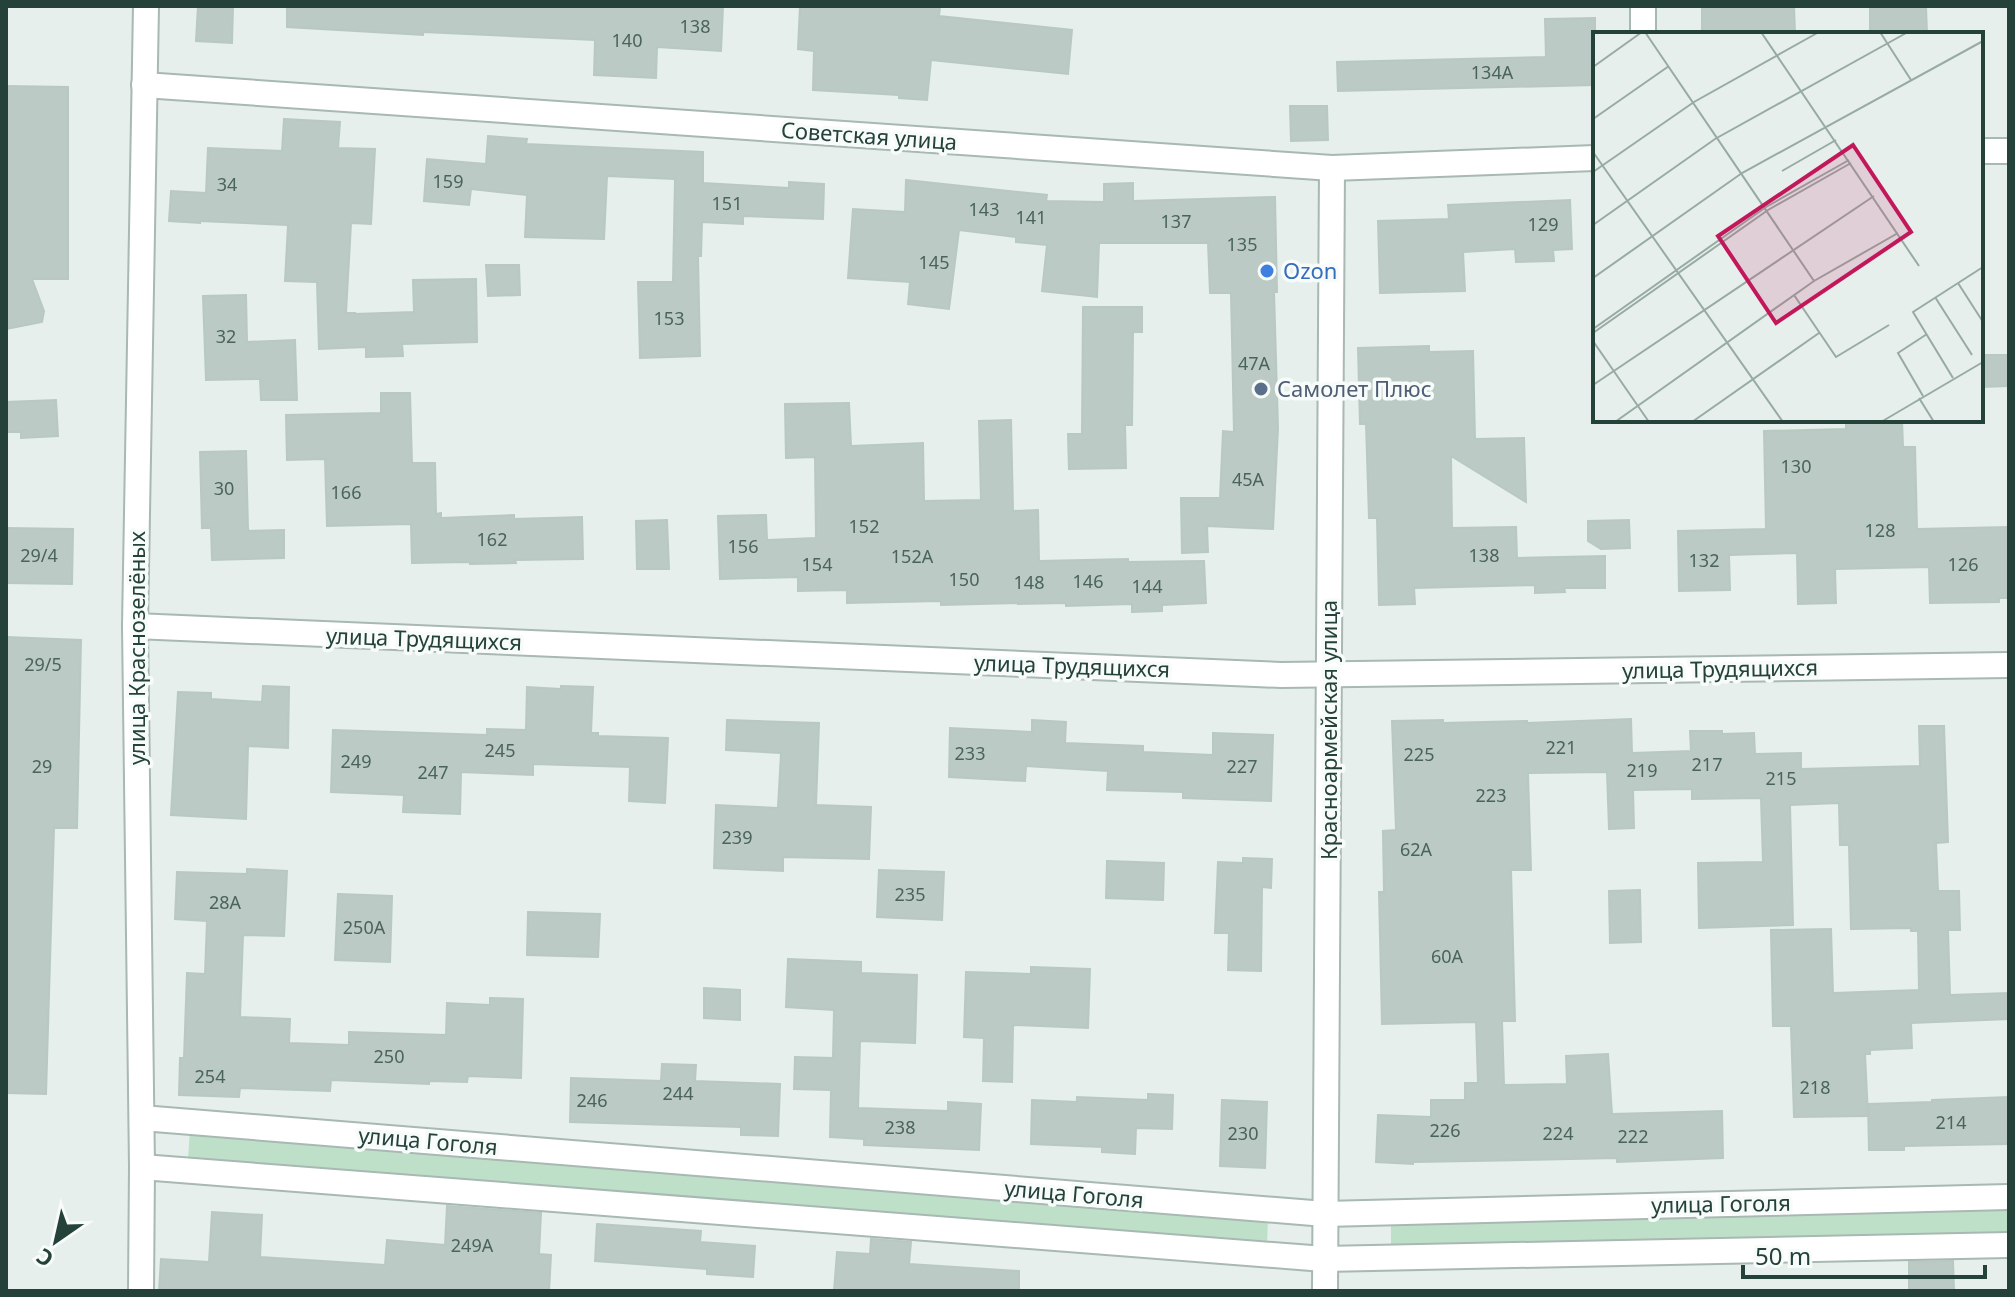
<svg xmlns="http://www.w3.org/2000/svg" width="2015" height="1297" font-family="'Noto Sans',sans-serif">
<style>
.green{fill:#bfe0c8}
.building{fill:#bbcac4;stroke:#b8c9c2;stroke-width:2}
.lines{fill:none;stroke-linecap:round;stroke-linejoin:round}
.street-casing{stroke:#a8b8b2;stroke-width:28}
.street{stroke:#fff;stroke-width:24}
.shop-dot{fill:#3f7fe0;stroke:#f7fbf9;stroke-width:3}
.service-dot{fill:#5c6f8a;stroke:#f7fbf9;stroke-width:3}
.labels{text-anchor:middle;stroke-width:7;stroke-linejoin:round;paint-order:stroke}
.number-label{font-size:18px;fill:#4a645c}
.street-label{font-size:22px;fill:#24423a;stroke:#f7fbf9}
.shop-label{font-size:22px;fill:#366cbe;stroke:#f7fbf9;text-anchor:start}
.service-label{font-size:22px;fill:#4e5e75;stroke:#f7fbf9;text-anchor:start}
.inset-road{fill:none;stroke:#98aaa4;stroke-width:2}
.view{fill:#c2185b;fill-opacity:0.15;stroke:#c2185b;stroke-width:4}
.inset-edge{fill:none;stroke:#24423a;stroke-width:4}
</style>
<rect width="100%" height="100%" fill="#e6efeb"/>
<g class="green">
<path d="M190,1129L1268,1217L1267,1247L188,1159Z"/>
<path d="M2009,1205V1234L1391,1245V1218Z"/>
</g>
<g class="building">
<path d="M198,6H233L232,43L196,41Z"/>
<path d="M287,6H723L721,51L657,47L656,78L594,75L595,40L423,32V35L287,27Z"/>
<path d="M800,6H940L939,16L1072,30L1068,74L931,60L927,100L899,98V95L813,90L814,51L798,49Z"/>
<path d="M1702,6H1794L1795,34H1702Z"/>
<path d="M1870,6H1926L1927,34H1870Z"/>
<path d="M1595,18V85L1338,91L1337,62L1546,57L1545,19Z"/>
<path d="M6,86L68,87V279H32L44,311L42,322L6,329Z"/>
<path d="M1290,106H1327L1328,140L1291,141Z"/>
<path d="M284,119L340,122L338,148L375,149L371,224L351,223L346,313H355V314L414,312L413,280L476,279L477,342L402,344L403,356L366,357V347L319,349L317,282L285,281L288,225L200,221V223L169,221L171,191L206,193L208,148L282,151Z"/>
<path d="M488,136L527,139L526,144L703,152V183L789,188V182L824,184L823,219L743,216V224L702,222L701,256H698L700,356L640,358L638,282H673L675,179L607,176L604,239L525,237L527,195L471,189L469,205L424,201L427,159L486,164Z"/>
<path d="M906,180L1047,195L1046,201L1104,202V184L1133,183V201L1275,197L1277,292H1274L1278,428L1273,529L1207,526L1208,552L1182,553L1181,498H1220L1223,431L1234,432L1231,293H1210L1208,243H1099L1097,297L1042,291L1047,245L1016,242V237L959,230L949,309L908,304L910,282L848,278L853,209L905,212Z"/>
<path d="M1570,200L1572,249L1553,250L1554,261L1516,262L1515,249L1463,252L1465,291L1380,293L1378,221L1449,219L1448,205Z"/>
<path d="M486,265H519L520,295L488,296Z"/>
<path d="M246,295L247,342L295,340L297,400H261L260,379L206,380L203,296Z"/>
<path d="M1083,307H1142V332H1133L1132,425H1125L1126,468L1069,469L1068,434H1082Z"/>
<path d="M1429,346V352L1473,351L1475,439L1524,438L1526,502L1451,456L1452,528L1516,527L1517,558L1605,556V588H1564L1565,592L1535,593V585L1414,588L1415,604L1379,605L1377,518H1369L1366,424H1360L1358,348Z"/>
<path d="M1981,355H2009V386L1981,387Z"/>
<path d="M381,393H410L412,463H435L436,514L441,513V518L514,515V519L582,517L583,559L515,560L516,563L470,564V562L412,563L411,524L327,526L325,459L287,460L286,415L381,413Z"/>
<path d="M56,400L58,436L21,438V432H6V402Z"/>
<path d="M849,403L851,446L923,443L924,501L981,500L979,421L1011,420L1013,511L1038,510L1039,561L1128,559V562L1204,561L1206,603L1162,605V611L1132,612V604L1066,606V603L1018,604V603L941,605V601L847,603V590L798,591V577L720,579L718,516L766,515L767,540L816,538L815,457L786,458L785,404Z"/>
<path d="M1846,420H1902L1903,447H1915L1917,529L2009,527V598H1999V602L1930,603L1929,567L1835,569L1836,603L1798,604L1797,553L1729,555L1730,590L1679,591L1678,531L1766,529L1764,431L1846,429Z"/>
<path d="M246,451L248,529L249,531L284,530V558L212,560L211,528H202L200,452Z"/>
<path d="M667,520L669,569H637L636,521Z"/>
<path d="M1629,520L1630,548L1601,549L1588,541V521Z"/>
<path d="M6,528L73,529L72,584L6,583Z"/>
<path d="M6,637L81,640L77,828H54L46,1094L6,1093Z"/>
<path d="M263,686L289,687L288,748L248,746L246,819L171,815L178,692L211,693V699L262,702Z"/>
<path d="M561,686L593,687L591,733H598V736L668,738L665,803L629,801L630,767L533,764V775L461,772L460,814L403,812L404,795L331,792L333,730L487,735V729L526,730L527,687L561,689Z"/>
<path d="M1631,719L1632,753L1691,751L1690,731H1722V734L1754,733L1755,754L1801,753V769L1920,766L1919,726H1944L1948,842L1936,843L1938,891H1959L1960,930H1948L1950,995L2009,993V1019L1911,1023L1912,1048L1870,1050V1054H1865L1868,1116L1794,1117L1791,1026H1773L1771,930L1831,929L1833,993L1919,990L1918,931H1911V928L1851,929L1849,845H1840L1839,803L1790,805L1793,925L1699,928L1698,863L1763,862L1761,798L1692,799V789L1633,790L1634,828L1609,829L1607,772L1528,773L1531,870H1511L1515,1021H1502L1504,1085L1567,1084L1566,1056L1608,1054L1612,1114L1722,1111L1723,1158L1617,1162V1158L1472,1161L1413,1162V1164L1376,1162L1378,1115L1431,1117V1100H1465V1083H1478L1476,1022L1382,1024L1379,892H1384L1383,831L1396,830L1392,721L1443,720V723L1527,721V723Z"/>
<path d="M727,720L819,723L816,805L871,807L869,859L783,857V871L714,868L716,805L778,808L781,753L726,750Z"/>
<path d="M1032,720L1066,722L1065,743L1143,746V752L1213,755V733L1273,735L1271,801L1183,798V792L1107,790L1108,771L1026,766L1025,781L949,777L950,728L1032,732Z"/>
<path d="M1243,858L1272,859L1271,888L1262,887L1261,971L1228,970L1229,933H1215L1218,862L1243,863Z"/>
<path d="M1107,861L1164,863L1163,900L1106,898Z"/>
<path d="M247,869L287,871L284,936L243,935L240,1017L290,1019L289,1043L349,1045V1032L446,1035L447,1003L490,1005V998L523,999L521,1078L468,1076L467,1082L429,1081V1084L331,1080L330,1091L240,1088L239,1097L179,1095L180,1058H184L187,973L205,974L207,921L175,919L177,872L247,874Z"/>
<path d="M879,870L944,872L942,920L877,917Z"/>
<path d="M1640,890L1641,942L1610,943L1609,891Z"/>
<path d="M338,894L392,896L390,962L335,960Z"/>
<path d="M528,912L600,914L598,957L527,955Z"/>
<path d="M788,959L861,962V973L917,975L915,1043L860,1041L858,1108L948,1111V1102L981,1104L979,1150L864,1145V1139L830,1137L831,1090L794,1089L795,1057L833,1058L834,1010L786,1007Z"/>
<path d="M1031,967L1090,969L1088,1028L1013,1025L1012,1082L983,1081L984,1038L964,1037L966,972L1031,974Z"/>
<path d="M704,988L740,990V1020L704,1018Z"/>
<path d="M662,1064L696,1065L695,1081L780,1084L778,1136L741,1135V1127L570,1122L571,1078L661,1081Z"/>
<path d="M1148,1094L1173,1095L1172,1129L1136,1128L1135,1154L1102,1152V1147L1031,1144L1032,1100L1077,1102V1097L1148,1100Z"/>
<path d="M2009,1097V1144L1904,1146V1150H1869L1868,1104L1932,1102V1100Z"/>
<path d="M1222,1100L1267,1102L1265,1168L1220,1166Z"/>
<path d="M447,1206L541,1213L539,1254L551,1255L549,1291H159L161,1259L209,1262L212,1212L262,1215L260,1257L385,1265L387,1240L445,1245Z"/>
<path d="M597,1224L701,1231L700,1242L755,1246L753,1277L707,1274V1269L595,1261Z"/>
<path d="M871,1239L911,1242L909,1264L1019,1271V1291H834L837,1252L870,1254Z"/>
<path d="M1953,1261L1954,1291H1909V1262Z"/>
</g>
<g class="lines">
<g class="street-casing">
<g id="street">
<path d="M1643,34V6"/>
<path d="M144,85L1332,168L1595,158"/>
<path d="M1981,151H2009"/>
<path d="M135,626L1281,675L2009,665"/>
<path d="M142,1118L1325,1214L2009,1197"/>
<path d="M142,1167L1324,1259L2009,1245"/>
<path d="M141,1291L142,1167L135,626L146,6"/>
<path d="M1325,1291L1332,168"/>
</g>
</g>
<use href="#street" class="street"/>
</g>
<circle class="shop-dot" cx="1267" cy="271" r="8"/>
<circle class="service-dot" cx="1261" cy="389" r="8"/>
<g class="labels">
<g class="number-label">
<text x="695" y="33">138</text>
<text x="627" y="47">140</text>
<text x="1492" y="79">134А</text>
<text x="448" y="188">159</text>
<text x="227" y="191">34</text>
<text x="727" y="210">151</text>
<text x="984" y="216">143</text>
<text x="1031" y="224">141</text>
<text x="1176" y="228">137</text>
<text x="1543" y="231">129</text>
<text x="1242" y="251">135</text>
<text x="934" y="269">145</text>
<text x="669" y="325">153</text>
<text x="226" y="343">32</text>
<text x="1254" y="370">47А</text>
<text x="1796" y="473">130</text>
<text x="1248" y="486">45А</text>
<text x="224" y="495">30</text>
<text x="346" y="499">166</text>
<text x="864" y="533">152</text>
<text x="1880" y="537">128</text>
<text x="492" y="546">162</text>
<text x="743" y="553">156</text>
<text x="39" y="562">29/4</text>
<text x="1484" y="562">138</text>
<text x="912" y="563">152А</text>
<text x="1704" y="567">132</text>
<text x="817" y="571">154</text>
<text x="1963" y="571">126</text>
<text x="964" y="586">150</text>
<text x="1088" y="588">146</text>
<text x="1029" y="589">148</text>
<text x="1147" y="593">144</text>
<text x="43" y="671">29/5</text>
<text x="1561" y="754">221</text>
<text x="500" y="757">245</text>
<text x="970" y="760">233</text>
<text x="1419" y="761">225</text>
<text x="356" y="768">249</text>
<text x="1707" y="771">217</text>
<text x="42" y="773">29</text>
<text x="1242" y="773">227</text>
<text x="1642" y="777">219</text>
<text x="433" y="779">247</text>
<text x="1781" y="785">215</text>
<text x="1491" y="802">223</text>
<text x="737" y="844">239</text>
<text x="1416" y="856">62А</text>
<text x="910" y="901">235</text>
<text x="225" y="909">28А</text>
<text x="364" y="934">250А</text>
<text x="1447" y="963">60А</text>
<text x="389" y="1063">250</text>
<text x="210" y="1083">254</text>
<text x="1815" y="1094">218</text>
<text x="678" y="1100">244</text>
<text x="592" y="1107">246</text>
<text x="1951" y="1129">214</text>
<text x="900" y="1134">238</text>
<text x="1445" y="1137">226</text>
<text x="1243" y="1140">230</text>
<text x="1558" y="1140">224</text>
<text x="1633" y="1143">222</text>
<text x="472" y="1252">249А</text>
</g>
<g class="street-label">
<text transform="translate(869 136) rotate(4)" y="8">Советская улица</text>
<text transform="translate(424 639) rotate(2)" y="8">улица Трудящихся</text>
<text transform="translate(137 648) rotate(-90)" y="8">улица Краснозелёных</text>
<text transform="translate(1072 666) rotate(2)" y="8">улица Трудящихся</text>
<text transform="translate(1720 669) rotate(-1)" y="8">улица Трудящихся</text>
<text transform="translate(1329 730) rotate(-90)" y="8">Красноармейская улица</text>
<text transform="translate(428 1141) rotate(5)" y="8">улица Гоголя</text>
<text transform="translate(1074 1194) rotate(5)" y="8">улица Гоголя</text>
<text transform="translate(1721 1204) rotate(-1)" y="8">улица Гоголя</text>
</g>
<g class="shop-label">
<text x="1283" y="279">Ozon</text>
</g>
<g class="service-label">
<text x="1277" y="397">Самолет Плюс</text>
</g>
</g>
<g transform="translate(1593 32)">
<rect width="390" height="390" fill="#e6efeb"/>
<path class="inset-road" d="M52,0L221,249M168,0L326,234M287,0L318,48M0,35L49,0M0,87L76,34M0,120L190,390M189,139L243,108M0,140L101,70L226,0M0,193L122,107L315,0M0,246L149,141L390,9M365,251L390,290M201,263L243,325L296,293M342,265L379,323M0,297L173,175L256,128M0,301L175,178L258,131M0,309L56,390M360,346L320,280L390,235M0,353L281,164M330,364L305,321L334,302M326,366L341,390M22,390L221,249L305,201M99,390L226,301M288,390L390,330"/>
<path class="view" d="M260,113L318,200L183,291L125,204Z"/>
<rect width="390" height="390" class="inset-edge"/>
</g>
<rect width="2015" height="1297" fill="none" stroke="#24423a" stroke-width="16"/>
<g transform="translate(56 1241) rotate(214)" stroke="#f7fbf9" stroke-width="6" paint-order="stroke">
<path d="M0-6L14 30L0 20L-14 30Z" fill="#24423a"/>
<text y="-12" font-size="22" font-weight="bold" text-anchor="middle" fill="#24423a">С</text>
</g>
<path d="M1743 1265v12h242v-12" fill="none" stroke="#24423a" stroke-width="4"/>
<text x="1755" y="1265" font-size="24" fill="#24423a" stroke="#f7fbf9" stroke-width="6" paint-order="stroke">50 m</text>
</svg>
